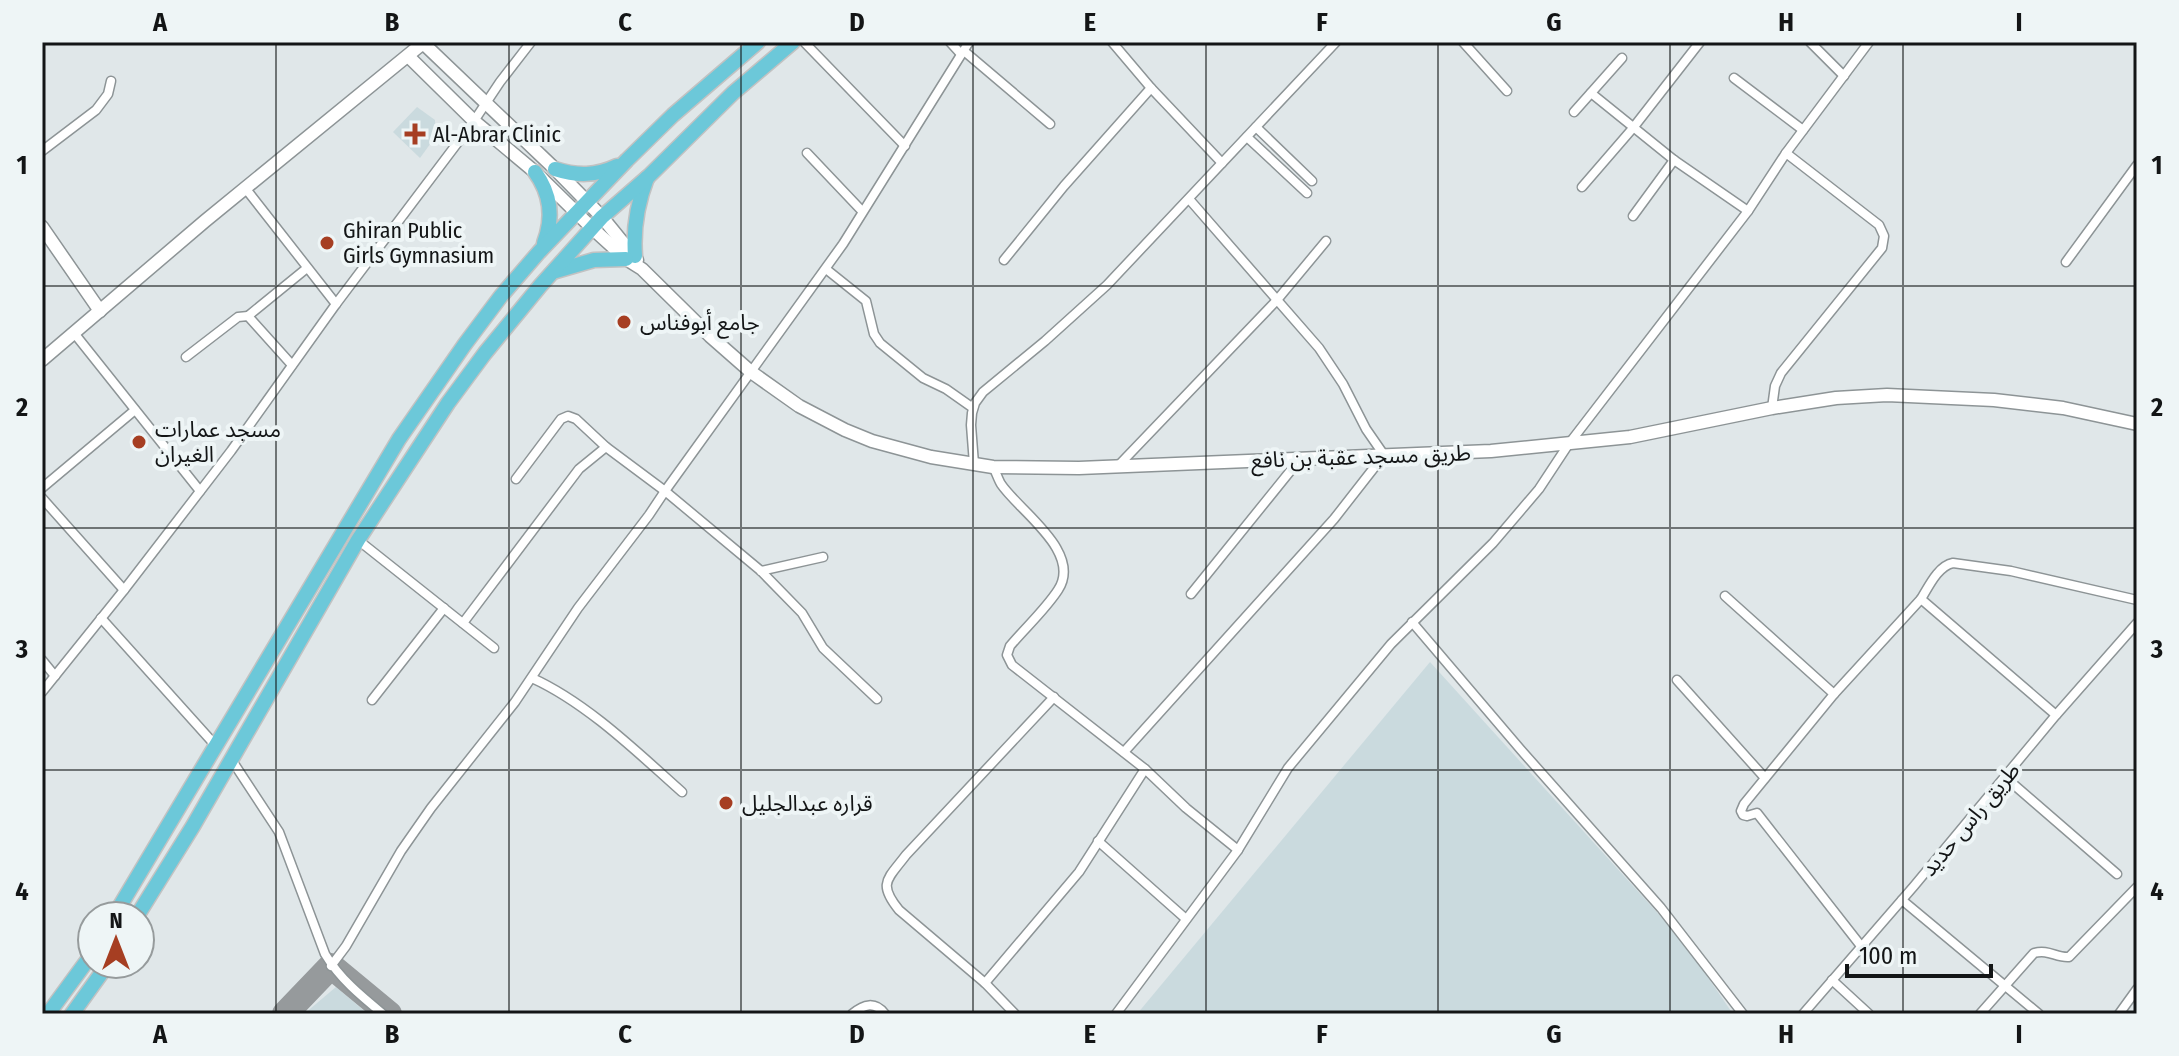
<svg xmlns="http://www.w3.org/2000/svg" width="2179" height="1056" font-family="'Fira Sans Condensed','Noto Sans Arabic',sans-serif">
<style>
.built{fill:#cadade}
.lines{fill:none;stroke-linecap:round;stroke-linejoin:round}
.taxiway{stroke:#969a9c;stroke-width:26}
.street-casing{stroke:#8d9496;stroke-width:11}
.secondary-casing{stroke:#8d9496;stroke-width:15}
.primary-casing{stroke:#c2c2c2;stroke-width:17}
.street{stroke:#fff;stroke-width:8}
.secondary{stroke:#fff;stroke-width:12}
.primary{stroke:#6cc8d9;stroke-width:14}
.grid{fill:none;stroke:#131516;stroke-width:2;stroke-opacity:0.55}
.poi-dot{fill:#a63e22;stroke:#eef5f6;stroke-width:3}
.labels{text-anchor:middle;stroke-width:8;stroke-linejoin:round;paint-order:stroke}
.poi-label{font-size:22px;fill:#131516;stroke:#eef5f6;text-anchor:start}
.street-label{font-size:22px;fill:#131516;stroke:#eef5f6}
.neatline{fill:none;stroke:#131516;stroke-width:3}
.grid-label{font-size:26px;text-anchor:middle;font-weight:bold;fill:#131516}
</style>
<rect width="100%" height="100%" fill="#e0e7e9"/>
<g class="built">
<path d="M417,107L435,120L436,136L420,158L393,132Z"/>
<path d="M1430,662L1683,941L1733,1014H1137Z"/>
<path d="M336,987L368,1014H304Z"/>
</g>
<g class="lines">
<path class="taxiway" d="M285,1014L331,966L389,1014"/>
<g class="street-casing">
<g id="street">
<path d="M804,42L905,146"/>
<path d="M950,42L961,54"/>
<path d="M1112,42L1151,88L1222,163"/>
<path d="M1463,42L1507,91"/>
<path d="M1810,42L1844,76"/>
<path d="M964,51L1050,124"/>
<path d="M1734,78L1803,130"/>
<path d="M1591,93L1674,160L1748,211"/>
<path d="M1574,112L1622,58"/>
<path d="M1256,127L1312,181"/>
<path d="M1247,137L1307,193"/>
<path d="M42,151L96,110L108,94L111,81"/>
<path d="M807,153L862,211"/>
<path d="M1582,187L1633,128L1700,42"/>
<path d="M246,189L336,304"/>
<path d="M1633,216L1674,160"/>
<path d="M1004,260L1064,186L1151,88"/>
<path d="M2066,262L2137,165"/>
<path d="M826,269L866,301L874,334L880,343L923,378L946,389L973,408"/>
<path d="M248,316L307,268"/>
<path d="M74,333L200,491"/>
<path d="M186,357L238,317L248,316L292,365"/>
<path d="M1772,408L1775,386L1781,373L1882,248L1884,236L1879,225L1786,153"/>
<path d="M974,464L971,425L972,413L975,403L983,392L1045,341L1107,285L1336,42"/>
<path d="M1118,466L1277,300L1326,241"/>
<path d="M993,467C996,472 998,479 1001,484C1019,511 1083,552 1058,590C1045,610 1025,628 1010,646L1007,655L1012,665L1145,769L1186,808L1238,850"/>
<path d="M516,479L561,419L568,416L576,419L606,447L665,491L761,571L802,613L823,648L877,699"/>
<path d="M42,488L135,410"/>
<path d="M42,498L124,590"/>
<path d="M358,540L494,648"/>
<path d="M761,571L823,557"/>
<path d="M1191,594L1300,459"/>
<path d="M1725,596L1834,694"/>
<path d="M1921,599C1929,586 1938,566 1953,563L2011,571L2137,600"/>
<path d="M101,618L216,746"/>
<path d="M1412,622L1521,750L1661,908L1743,1014"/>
<path d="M463,623L579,469L606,447"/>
<path d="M42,660L55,676"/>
<path d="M532,678C587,703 637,752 682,792"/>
<path d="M1677,680L1765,778"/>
<path d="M42,692L124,590L231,451L336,304L474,121L500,82L531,42"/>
<path d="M372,700L444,608"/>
<path d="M1124,752L1334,519L1384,455L1366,429L1343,384L1319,348L1189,199"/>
<path d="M231,759L279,832L325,954C340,979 361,996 383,1014"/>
<path d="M2005,777L2117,874"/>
<path d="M1098,841L1186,919"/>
<path d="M1902,900L2039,1014"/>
<path d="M1861,946L1757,813L1747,816L1743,815L1741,811L1744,804L1834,694L1921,599L2056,715"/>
<path d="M331,966L346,946L401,851L431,808L515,702L578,608L649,515L665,491L843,244L969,42"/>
<path d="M1832,980L1869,1014"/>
<path d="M985,983L1079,872L1145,769"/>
<path d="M852,1014C864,1004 875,1001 885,1014"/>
<path d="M1015,1014L985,983L899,910C877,883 888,879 906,855L1054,697"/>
<path d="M1116,1014L1238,850L1288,768L1391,644L1493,543L1539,489L1568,445L1748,211L1786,153L1869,42"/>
<path d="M1803,1014L1914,886L2056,715L2137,623"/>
<path d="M1980,1014L2034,953C2049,949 2056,958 2069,957L2137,887"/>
<path d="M2119,1014L2137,989"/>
</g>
</g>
<g class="secondary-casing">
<g id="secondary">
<path d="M408,56L474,121L535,172L592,228L626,259L642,269L710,336L751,372L799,406L845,430L872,441L931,457L993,467L1079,468L1491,451L1630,437L1772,408L1836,398L1887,395L1994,400L2063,408L2137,424"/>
<path d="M42,227L100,311"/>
<path d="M42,360L205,221L423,43L555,169L602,217L637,260"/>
</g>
</g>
<g class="primary-casing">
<g id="primary">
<path d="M555,169C577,176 596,176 617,166"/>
<path d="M535,172C551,194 554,217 544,243"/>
<path d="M635,256C633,229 637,204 647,178"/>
<path d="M556,271L594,260L626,259"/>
<path d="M114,916L399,439L465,344L501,296L539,252L627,160L673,115L758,42"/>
<path d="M137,916L193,826L358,540L448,403L485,353L540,286L602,217L649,176L733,93L793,42"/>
<path d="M48,1014L92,954"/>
<path d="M72,1014L108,964"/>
</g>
</g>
<use href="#street" class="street"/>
<use href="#secondary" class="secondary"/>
<use href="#primary" class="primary"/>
</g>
<path class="grid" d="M276,42V1014M509,42V1014M741,42V1014M973,42V1014M1206,42V1014M1438,42V1014M1670,42V1014M1903,42V1014M42,286H2137M42,528H2137M42,770H2137"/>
<g class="poi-dot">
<path d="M411 122h8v8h8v8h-8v8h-8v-8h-8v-8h8z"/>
<circle cx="327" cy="243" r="8"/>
<circle cx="624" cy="322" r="8"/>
<circle cx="139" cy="442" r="8"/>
<circle cx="726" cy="803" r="8"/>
</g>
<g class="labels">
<g class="poi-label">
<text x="433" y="142">Al-Abrar Clinic</text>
<text x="343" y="238">Ghiran Public<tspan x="343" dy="25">Girls Gymnasium</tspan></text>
<text x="640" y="330">جامع أبوفناس</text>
<text x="155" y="437">مسجد عمارات<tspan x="155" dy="25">الغيران</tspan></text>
<text x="742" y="811">قراره عبدالجليل</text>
</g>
<g class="street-label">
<text transform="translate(1361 456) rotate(-2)" y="8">طريق مسجد عقبة بن نافع</text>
<text transform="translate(1970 819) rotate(-50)" y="8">طريق راس حديد</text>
</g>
</g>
<rect width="2179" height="1056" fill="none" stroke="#eef5f6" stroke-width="88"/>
<g transform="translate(116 940)"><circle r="38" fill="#eef5f6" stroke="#969b9c" stroke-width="2"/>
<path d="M0-6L14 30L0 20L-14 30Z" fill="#a63e22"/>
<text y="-12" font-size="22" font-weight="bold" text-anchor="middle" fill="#131516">N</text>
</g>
<path d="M1847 964v12h144v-12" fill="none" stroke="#131516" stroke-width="4"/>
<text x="1859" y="964" font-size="24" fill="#131516" stroke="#eef5f6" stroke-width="6" paint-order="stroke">100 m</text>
<rect x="44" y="44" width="2091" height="968" class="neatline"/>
<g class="grid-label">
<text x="160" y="31">A</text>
<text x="392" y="31">B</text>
<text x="625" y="31">C</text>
<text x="857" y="31">D</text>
<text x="1090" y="31">E</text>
<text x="1322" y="31">F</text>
<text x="1554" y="31">G</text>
<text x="1786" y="31">H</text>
<text x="2019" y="31">I</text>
<text x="22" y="174">1</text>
<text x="2157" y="174">1</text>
<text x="22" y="416">2</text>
<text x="2157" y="416">2</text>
<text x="22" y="658">3</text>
<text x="2157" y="658">3</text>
<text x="22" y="900">4</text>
<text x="2157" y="900">4</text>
<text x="160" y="1043">A</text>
<text x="392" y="1043">B</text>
<text x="625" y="1043">C</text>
<text x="857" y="1043">D</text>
<text x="1090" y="1043">E</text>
<text x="1322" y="1043">F</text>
<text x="1554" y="1043">G</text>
<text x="1786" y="1043">H</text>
<text x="2019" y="1043">I</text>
</g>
</svg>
